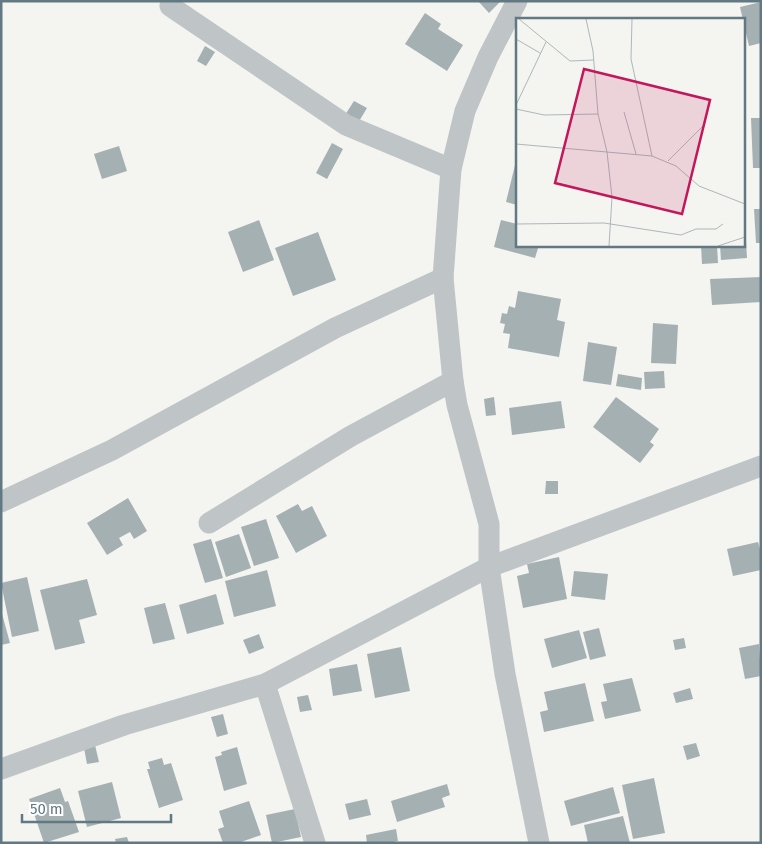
<svg xmlns="http://www.w3.org/2000/svg" width="762" height="844" font-family="'Fira Sans',sans-serif">
<style>
.building{fill:#a5b0b3}
.lines{fill:none;stroke-linecap:round;stroke-linejoin:round}
.street{stroke:#bfc4c6;stroke-width:21}
.inset-road{fill:none;stroke:#adb7ba;stroke-width:1}
.view{fill:#c2185b;fill-opacity:0.15;stroke:#c2185b;stroke-width:2.5}
.inset-edge{fill:none;stroke:#627882;stroke-width:2.5}
</style>
<rect width="100%" height="100%" fill="#f4f4f0"/>
<g class="building">
<path d="M478,1H501L489,13Z"/>
<path d="M761,2V43L749,46L740,7Z"/>
<path d="M425,13L441,24L438,29L463,45L447,71L405,44Z"/>
<path d="M205,46L215,52L206,66L197,61Z"/>
<path d="M354,101L367,108L358,123L345,115Z"/>
<path d="M751,118H761V168H753Z"/>
<path d="M332,143L343,149L327,179L316,173Z"/>
<path d="M119,146L127,171L102,179L94,154Z"/>
<path d="M516,161H517V205L506,202Z"/>
<path d="M754,209H761V243H756Z"/>
<path d="M259,220L274,260L243,272L228,232Z"/>
<path d="M501,220L517,224V245H539L535,258L494,247Z"/>
<path d="M318,232L336,280L293,296L275,248Z"/>
<path d="M746,241L747,258L721,260L720,245H743V242Z"/>
<path d="M701,245H717L718,263L702,264Z"/>
<path d="M761,277V302L712,305L710,279Z"/>
<path d="M518,291L561,299L557,320L565,322L559,357L508,348L510,334L503,333L505,324L500,323L502,313L507,314L509,306L515,308Z"/>
<path d="M653,323L678,325L676,364L651,363Z"/>
<path d="M588,342L617,347L611,385L583,381Z"/>
<path d="M664,371L665,388L645,389L644,372Z"/>
<path d="M618,374L642,378L641,390L616,386Z"/>
<path d="M494,397L496,415L486,416L484,399Z"/>
<path d="M616,397L659,429L650,442L654,445L640,463L593,427Z"/>
<path d="M561,401L565,428L512,435L509,408Z"/>
<path d="M546,481H558V494H545Z"/>
<path d="M128,498L147,531L134,539L130,532L119,538L123,545L107,555L87,523Z"/>
<path d="M298,504L302,511L312,506L327,536L296,553L276,516Z"/>
<path d="M266,519L279,558L254,566L241,527Z"/>
<path d="M239,534L251,568L226,577L215,542Z"/>
<path d="M211,539L223,578L205,583L193,544Z"/>
<path d="M758,542L761,553V570L733,576L727,549Z"/>
<path d="M559,557L567,599L523,608L517,576L529,573L527,564Z"/>
<path d="M267,570L276,606L234,617L225,581Z"/>
<path d="M574,571L608,574L605,600L571,596Z"/>
<path d="M27,577L39,631L12,637L1,583Z"/>
<path d="M87,579L97,615L79,620L85,643L55,650L40,590Z"/>
<path d="M216,594L224,624L187,634L179,605Z"/>
<path d="M165,603L175,639L153,644L144,608Z"/>
<path d="M1,610L10,643L1,645Z"/>
<path d="M599,628L606,656L590,660L583,632Z"/>
<path d="M579,630L587,658L552,668L544,639Z"/>
<path d="M259,634L264,648L249,654L243,640Z"/>
<path d="M684,638L686,648L675,650L673,640Z"/>
<path d="M759,644L761,676L745,679L739,648Z"/>
<path d="M401,647L410,691L375,698L367,654Z"/>
<path d="M357,664L362,691L333,696L329,669Z"/>
<path d="M632,678L641,711L605,719L601,702L607,701L603,684Z"/>
<path d="M585,683L594,721L544,732L540,712L548,710L544,692Z"/>
<path d="M690,688L693,699L676,703L673,693Z"/>
<path d="M308,695L312,710L300,712L297,697Z"/>
<path d="M223,714L228,734L217,737L211,717Z"/>
<path d="M696,743L700,756L687,760L683,746Z"/>
<path d="M95,745L99,762L87,764L84,748Z"/>
<path d="M237,747L247,784L224,791L215,757L222,755L221,752Z"/>
<path d="M162,758L164,765L171,763L183,800L159,808L147,769H150L148,762Z"/>
<path d="M654,778L665,833L633,839L622,785Z"/>
<path d="M112,782L121,818L87,827L78,791Z"/>
<path d="M447,784L450,795L442,798L445,807L397,822L391,801Z"/>
<path d="M613,787L620,813L571,826L564,801Z"/>
<path d="M60,788L65,802L68,801L79,832L44,843L29,799Z"/>
<path d="M367,799L371,815L349,820L345,804Z"/>
<path d="M249,801L261,835L238,843H223L218,829L224,827L219,811Z"/>
<path d="M295,809L301,837L272,843L266,815Z"/>
<path d="M623,816L630,843H588L584,825Z"/>
<path d="M396,829L398,841L389,843H367L366,835Z"/>
<path d="M127,837L129,843H116L115,839Z"/>
</g>
<g class="lines">
<g class="street">
<path d="M517,1L488,57L465,111L451,169L443,278L453,381L457,405L489,524V567L505,674L539,843"/>
<path d="M170,6L346,125L451,169"/>
<path d="M1,502L112,450L335,328L443,278"/>
<path d="M209,523L351,436L453,381"/>
<path d="M265,684L315,843"/>
<path d="M1,769L124,725L265,684L489,567L761,466"/>
</g>
</g>
<g transform="translate(516 18)">
<rect width="229" height="229" fill="#f4f4f0"/>
<path class="inset-road" d="M3,1L54,43L78,42M70,1L77,33L82,96L91,134L96,179L93,228M116,1L115,41L136,138M0,21L24,35M0,87L30,24M0,91L28,97L82,96M108,94L120,136M0,126L136,138L160,148L183,168L229,186M152,143L187,108M0,206L88,205L165,217L180,211H200L207,206M202,228L229,219"/>
<path class="view" d="M68,51L194,82L166,196L39,165Z"/>
<rect width="229" height="229" class="inset-edge"/>
</g>
<rect width="762" height="844" fill="none" stroke="#627882" stroke-width="5"/>
<path d="M22 814v8h149v-8" fill="none" stroke="#627882" stroke-width="2.5"/>
<text x="30" y="814" font-size="15" fill="#627882" stroke="#ffffff" stroke-width="4" paint-order="stroke">50 m</text>
</svg>
